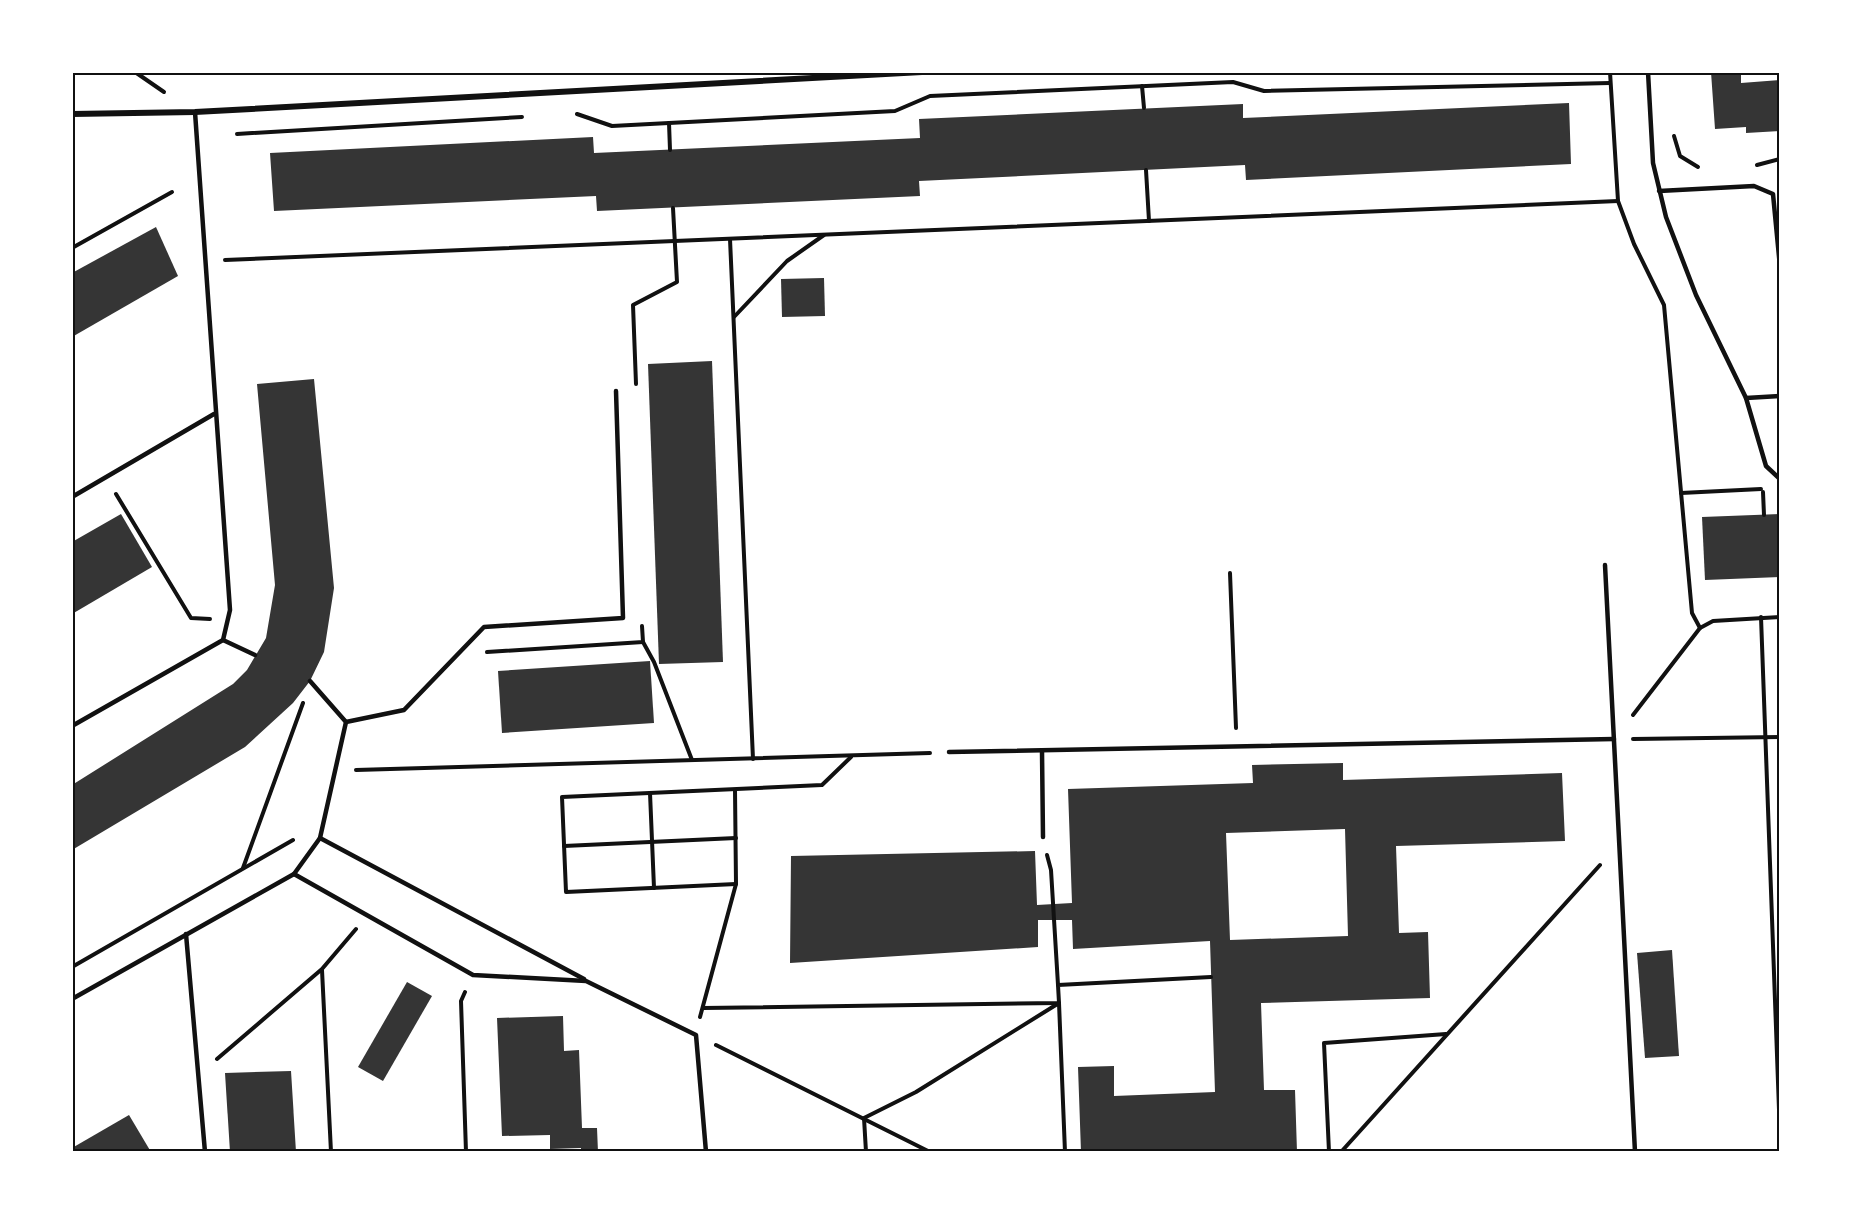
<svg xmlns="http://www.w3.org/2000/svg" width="1852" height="1224" font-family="'Work Sans',sans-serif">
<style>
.building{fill:#353535;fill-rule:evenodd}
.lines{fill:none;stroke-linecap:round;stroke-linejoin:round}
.path{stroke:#111;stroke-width:4}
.service{stroke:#111;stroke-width:4.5}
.minor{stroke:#111;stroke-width:6}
.neatline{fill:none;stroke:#111;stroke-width:2}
</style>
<rect width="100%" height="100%" fill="#fff"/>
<g class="building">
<path d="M1711,72H1741V83L1780,80V131L1746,133V127L1715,129Z"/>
<path d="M1569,103L1571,164L1246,180L1245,165L919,181L920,196L597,211L596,196L274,211L270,153L593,137L594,153L920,138L919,119L1243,104V118Z"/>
<path d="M156,227L178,276L72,337V273Z"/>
<path d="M824,278L825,316L782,317L781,279Z"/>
<path d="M712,361L723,662L659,664L648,364Z"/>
<path d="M314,379L334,588L324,652L310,681L293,703L245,747L72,850V785L233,684L247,670L266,638L275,585L257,384Z"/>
<path d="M121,514L152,567L72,614V542Z"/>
<path d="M1780,514V577L1705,580L1702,517Z"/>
<path d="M650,661L654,723L502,733L498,671Z"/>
<path d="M1343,763V780L1562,773L1565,841L1396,846L1399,933L1428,932L1430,998L1261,1003L1264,1090H1295L1297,1152H1081L1078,1067L1114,1066V1096L1215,1092L1210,941L1073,949L1072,920H1038V947L790,963L791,856L1035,851L1037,905L1072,903L1068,789L1253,783L1252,765ZM1345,829L1348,936L1230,940L1226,833Z"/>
<path d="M1672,950L1679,1056L1645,1058L1637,953Z"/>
<path d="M407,982L432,996L383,1081L358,1067Z"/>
<path d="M563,1016L564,1051L579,1050L582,1128H597L598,1152H581V1148L550,1149V1135L502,1136L497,1018Z"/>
<path d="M291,1071L296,1152H230L225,1073Z"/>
<path d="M129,1115L151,1152H72V1148Z"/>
</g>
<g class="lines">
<g class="path">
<path d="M135,72L164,92"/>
<path d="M1610,72L1618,201L1634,244L1664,305L1692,613L1700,628"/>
<path d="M1142,86L1144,108"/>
<path d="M577,114L612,126L895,111L930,96L1233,82L1264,91L1610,83"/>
<path d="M669,123L670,150"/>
<path d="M237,134L522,117"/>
<path d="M1674,136L1680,156L1698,167"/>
<path d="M1757,165L1780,159"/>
<path d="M1146,170L1149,221"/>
<path d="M730,239L753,759"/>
<path d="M72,248L172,192"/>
<path d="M225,260L1618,201"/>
<path d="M734,317L787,261L824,235"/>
<path d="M636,384L633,305L677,282L673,208"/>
<path d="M1763,492L1764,515"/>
<path d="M1681,493L1761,489"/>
<path d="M116,494L191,618L210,619"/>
<path d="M1230,573L1236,728"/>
<path d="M1761,617L1780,1137"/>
<path d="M643,642L654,662L692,760"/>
<path d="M487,652L643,642L642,626"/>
<path d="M1633,715L1700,628L1713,621L1780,617"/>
<path d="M1633,739L1780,737"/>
<path d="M356,770L930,753"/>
<path d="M650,793L654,888"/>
<path d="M564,846L736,838"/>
<path d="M1047,855L1051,870L1058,985"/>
<path d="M243,868L303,703"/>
<path d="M736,884L566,892L562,797L822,785L851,757"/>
<path d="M72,967L293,840"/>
<path d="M322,970L331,1152"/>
<path d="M465,992L461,1001L466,1152"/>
<path d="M703,1008L1059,1003L1058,985L1211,977"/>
<path d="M700,1017L736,884L735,790"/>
<path d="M716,1045L930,1152"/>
<path d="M217,1059L322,969L356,929"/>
<path d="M866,1152L864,1118L916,1092L1059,1003L1065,1152"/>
<path d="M1329,1152L1324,1043L1446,1034"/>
<path d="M1341,1152L1600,865"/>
</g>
<g class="service">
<path d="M1648,72L1653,163L1666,217L1696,295L1746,398L1766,466L1780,479"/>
<path d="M1659,191L1754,186L1773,194L1780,267"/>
<path d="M1746,398L1780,396"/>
<path d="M72,497L214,414"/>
<path d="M1605,565L1635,1152"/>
<path d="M223,640L255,655"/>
<path d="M346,722L404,710L484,627L623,618L616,391"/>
<path d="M72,726L223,640L230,610L195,112"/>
<path d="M1042,751L1043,837"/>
<path d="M949,752L1614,739"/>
<path d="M320,838L584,979"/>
<path d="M294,874L473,975L586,981L696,1035L706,1152"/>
<path d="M186,934L205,1152"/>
<path d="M72,999L294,874L320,838L346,722L310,681"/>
</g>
<path class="minor" d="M72,114L195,112L922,72"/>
</g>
<rect width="1852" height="1224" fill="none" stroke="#ffffff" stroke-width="147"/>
<rect x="74" y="74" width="1704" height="1076" class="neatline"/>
</svg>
